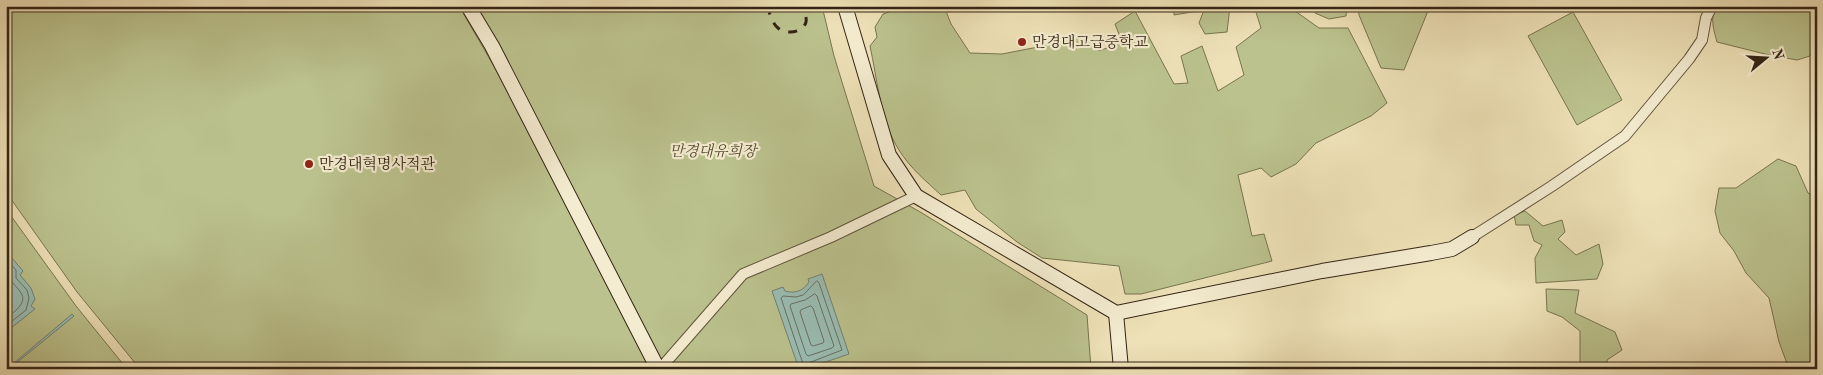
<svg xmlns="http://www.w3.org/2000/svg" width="1823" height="375" font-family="'Old Standard TT','Noto Serif KR',serif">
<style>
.green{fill:#bbc28d;stroke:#787450}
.water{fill:#9abdb3;stroke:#718073}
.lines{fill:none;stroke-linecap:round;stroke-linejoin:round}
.shore{stroke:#677164;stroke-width:1}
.street-casing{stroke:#62543d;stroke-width:12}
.secondary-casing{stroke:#342514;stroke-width:16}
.street{stroke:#f4ecd0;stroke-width:10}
.secondary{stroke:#f4ecd0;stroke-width:14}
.rail{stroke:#342514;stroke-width:3;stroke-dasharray:9 9;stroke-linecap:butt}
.poi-dot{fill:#8f2418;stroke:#f4ecd0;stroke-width:2}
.labels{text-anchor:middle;stroke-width:4.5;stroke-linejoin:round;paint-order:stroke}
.poi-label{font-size:15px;fill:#342514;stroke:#f4ecd0;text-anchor:start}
.park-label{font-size:15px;font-style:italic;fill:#564c32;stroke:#f4ecd0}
</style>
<rect width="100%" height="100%" fill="#eee1b7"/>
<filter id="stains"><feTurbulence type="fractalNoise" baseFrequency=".004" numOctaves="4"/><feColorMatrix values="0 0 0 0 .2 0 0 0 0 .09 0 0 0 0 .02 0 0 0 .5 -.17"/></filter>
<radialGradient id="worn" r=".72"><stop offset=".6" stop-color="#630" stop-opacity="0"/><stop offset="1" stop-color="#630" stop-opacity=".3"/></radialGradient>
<g class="green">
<path d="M6,6H459L506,87L650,369H140L77,292L6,192Z"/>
<path d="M476,6H822L834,56L874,186L922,213L1087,315L1091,369H663L500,48Z"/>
<path d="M908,6H944L951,24L970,53L1002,54L1038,47L1083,35L1099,51L1122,42L1115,24L1135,11L1174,84L1188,83L1181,56L1202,46L1218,91L1244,75L1236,47L1261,28L1254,6H1288L1319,28H1348L1387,103L1371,116L1316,143L1296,164L1271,177L1261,168L1238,175L1252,236L1264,234L1272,261L1141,294H1125L1119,266L1042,258L1017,242L976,209L965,190L941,195C926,181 910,168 899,150C881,123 877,78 870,46L877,37L875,27L883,14Z"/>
<path d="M1174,6H1230L1227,32L1205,34L1199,23L1204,10L1174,15Z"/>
<path d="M1317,6H1347L1346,16L1329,19L1315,13Z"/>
<path d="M1358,6H1430L1404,70L1381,68L1359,15Z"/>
<path d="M1717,6H1817V39L1810,56L1797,60L1765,54L1717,42C1714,31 1709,16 1717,6Z"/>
<path d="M1573,12L1622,100L1577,125L1528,36Z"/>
<path d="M1778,159L1796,166L1808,193L1817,197V369H1789L1779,342L1769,298L1746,273L1734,251L1720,233L1715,211L1719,188H1736Z"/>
<path d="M6,209L76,306L127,369H6Z"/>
<path d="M1525,211L1543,226L1562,220L1565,232L1558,239L1576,255L1599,244L1603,264L1597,279L1536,283L1535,258L1542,245L1534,241L1529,225H1516L1514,215Z"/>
<path d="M1546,289L1579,290L1575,313L1615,332L1622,350L1607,360V369H1580V331L1562,317L1547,311Z"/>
</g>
<g class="water">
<path d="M6,251L23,271L20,275L31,288L35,299L31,306L35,309L6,332Z"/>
<path d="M822,274L849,354L805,369H799L772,291L783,287L785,291C795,294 803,291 809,282L808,279Z"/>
<path d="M72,314L74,316L9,369H7Z"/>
</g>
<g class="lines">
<g class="shore">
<path d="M6,259L16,270V278L27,290L29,298L26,310L6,326"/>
<path d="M6,268C10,273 9,278 13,283C15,286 19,289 21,293C28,303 13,313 6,318"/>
<path d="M817,281L819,283L842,350L811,362L805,366L803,364L781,298L783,296L796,297L803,295Z"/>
<path d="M815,294L817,296L834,346L832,348L808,356L806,354L790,306L791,304L805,300Z"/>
<path d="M811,306L813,308L824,341L823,343L813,346L811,345L800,312L801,310Z"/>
</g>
<g class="street-casing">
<g id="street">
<path d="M1472,237L1552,186L1625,136L1689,59L1702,40L1706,18L1712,6"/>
<path d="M660,369L743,274L831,237L916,196"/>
</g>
</g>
<g class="secondary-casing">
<g id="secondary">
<path d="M468,6L492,46L658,369"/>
<path d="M845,6L889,155L916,196L1116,313L1322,271L1431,253L1452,249L1472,237"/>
<path d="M1116,313L1121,369"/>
</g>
</g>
<use href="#street" class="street"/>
<use href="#secondary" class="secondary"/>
<path class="rail" d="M767,6C770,14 772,23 778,28C786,35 803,33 806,22C807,17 804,11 802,6"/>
</g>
<g class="poi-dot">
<circle cx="1022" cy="42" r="5"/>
<circle cx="309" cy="164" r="5"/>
</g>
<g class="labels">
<g class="poi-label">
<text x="1032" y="47">만경대고급중학교</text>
<text x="319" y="169">만경대혁명사적관</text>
</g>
<g class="park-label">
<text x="713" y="156">만경대유희장</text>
</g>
</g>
<rect width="1823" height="375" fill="none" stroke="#eee1b7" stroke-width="25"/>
<rect x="8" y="8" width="1808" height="360" fill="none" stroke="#342514" stroke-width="2.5"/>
<rect x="12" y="12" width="1798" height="350" fill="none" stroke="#342514"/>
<g transform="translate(1766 58) rotate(72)" stroke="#f4ecd0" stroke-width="4" paint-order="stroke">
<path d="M0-4L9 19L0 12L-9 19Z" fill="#342514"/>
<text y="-8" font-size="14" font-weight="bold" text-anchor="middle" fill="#342514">N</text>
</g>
<rect width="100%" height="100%" filter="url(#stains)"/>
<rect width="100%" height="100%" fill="url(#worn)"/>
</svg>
